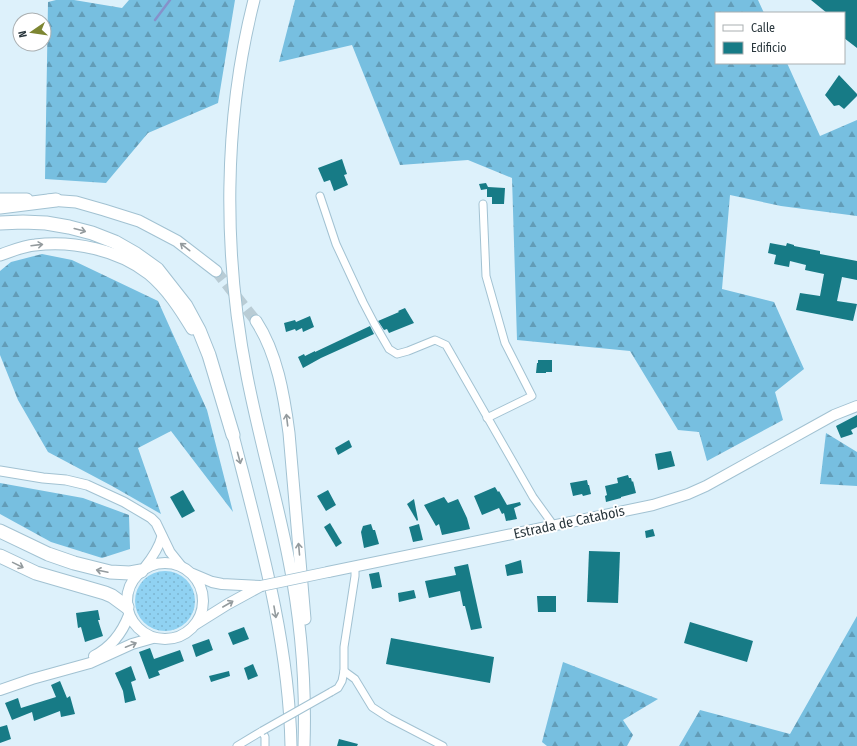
<svg xmlns="http://www.w3.org/2000/svg" width="857" height="746" font-family="'Fira Sans Condensed',sans-serif">
<style>
.grass{fill:url(#grass-dots)}
.forest{fill:url(#forest-firs)}
.lines{fill:none;stroke-linecap:round;stroke-linejoin:round}
.stream{stroke:#8691ca;stroke-width:2.5}
.building{fill:#177b86}
.trunk-tunnel{stroke:#b9ccd5;stroke-width:11;stroke-dasharray:11 5.5;stroke-linecap:butt}
.minor-casing{stroke:#a2c2d2;stroke-width:9}
.tertiary-casing{stroke:#a2c2d2;stroke-width:11}
.secondary-casing{stroke:#a2c2d2;stroke-width:12}
.trunk-casing{stroke:#a2c2d2;stroke-width:13}
.motorway-casing{stroke:#a2c2d2;stroke-width:15}
.minor{stroke:#fff;stroke-width:7}
.tertiary{stroke:#fff;stroke-width:9}
.secondary{stroke:#fff;stroke-width:10}
.trunk{stroke:#fff;stroke-width:11}
.motorway{stroke:#fff;stroke-width:13}
.minor-bridge-casing{stroke:#a2c2d2;stroke-width:9;stroke-linecap:butt}
.secondary-bridge-casing{stroke:#a2c2d2;stroke-width:12;stroke-linecap:butt}
.minor-bridge{stroke:#fff;stroke-width:7}
.secondary-bridge{stroke:#fff;stroke-width:10}
.oneway{stroke:#949b9e}
.labels{text-anchor:middle;stroke-width:4;stroke-linejoin:round;paint-order:stroke}
.street-label{font-size:14px;fill:#2a373d;stroke:#fff}
</style>
<defs>
<pattern id="grass-dots" width="8" height="8" patternUnits="userSpaceOnUse"><rect width="8" height="8" fill="#90d2f2"/><path d="M2 2h.1M6 6h.1" fill="none" stroke="#7cb5d0" stroke-width="1.8" stroke-linecap="round"/></pattern>
<pattern id="forest-firs" width="22" height="20" patternUnits="userSpaceOnUse"><rect width="22" height="20" fill="#77bfe0"/><path d="M5 1l3.5 6h-7zM16 11l3.5 6h-7z" fill="#629cb7"/></pattern>
</defs>
<rect width="100%" height="100%" fill="#ddf1fb"/>
<circle class="grass" cx="165" cy="601" r="30"/>
<g class="forest">
<path d="M56,0H74L122,8L129,0H235L218,103L148,133L106,183L45,179L48,2Z"/>
<path d="M295,0H758L764,13H716V63H787L820,136L857,120V216L781,206L730,195L722,289L774,302L804,369L775,392L783,420L707,461L699,432L678,430L630,351L517,340L512,178L468,160L400,165L352,45L279,62Z"/>
<path d="M42,254L72,260L158,301L207,410L233,512L171,431L138,448L161,514L112,486L48,452L18,400L0,355V271L11,262Z"/>
<path d="M826,433L857,452V486L820,484Z"/>
<path d="M0,483L83,498L129,515L130,549L102,558L51,542L0,514Z"/>
<path d="M857,616V746H679L700,710L790,734Z"/>
<path d="M563,662L658,699L623,720L633,735L627,746H547L542,742Z"/>
</g>
<g class="lines">
<path class="stream" d="M155,20L170,0"/>
</g>
<g class="building">
<path d="M811,0H857V48L844,38V13H827Z"/>
<path d="M839,75L857,94V96L844,109L839,105L834,106L825,95Z"/>
<path d="M342,159L347,174L344,175L348,185L334,191L330,180L324,182L318,168Z"/>
<path d="M486,183L488,187L505,188L504,204H492V197H487V189L481,190L479,184Z"/>
<path d="M770,243L786,246L787,243L794,245V246L820,251V254L857,261V280L842,277L837,301L857,304L853,321L796,310L800,293L820,296L824,274L805,270L806,265L790,261L789,267L774,264L776,255L768,253Z"/>
<path d="M405,308L414,323L389,333L387,329L384,330L378,321L399,312L398,311Z"/>
<path d="M310,316L314,327L303,332L302,328L296,331L295,329L286,332L284,323L295,320L296,322Z"/>
<path d="M370,326L374,334L321,358L303,368L298,357L304,354L305,356L315,351V352Z"/>
<path d="M538,360H552V372H546V373H536L537,363H538Z"/>
<path d="M857,415V427L851,430L853,434L841,438L836,426Z"/>
<path d="M349,440L352,447L338,455L335,448Z"/>
<path d="M671,451L675,466L658,470L655,454Z"/>
<path d="M628,475L629,478H631L632,482L633,481L636,493L621,497V498L606,502L605,496L607,495L605,486L618,483L617,478Z"/>
<path d="M587,480L588,485H589L591,494L583,496L582,494L573,496L570,483Z"/>
<path d="M495,487L498,492L499,491L507,505L520,502L521,505L514,508L517,519L506,521L504,513L502,514L499,508L482,515L474,496Z"/>
<path d="M183,490L195,511L182,518L170,497Z"/>
<path d="M328,490L336,505L326,511L317,496Z"/>
<path d="M444,497L448,503L458,499L467,518L470,529L442,535L439,524L436,526L424,505Z"/>
<path d="M414,499L418,520L417,521L407,504Z"/>
<path d="M330,523L342,543L336,547L324,527Z"/>
<path d="M371,524L373,530H375L379,544L364,548L361,532L363,526Z"/>
<path d="M419,524L423,540L413,542L409,527Z"/>
<path d="M653,529L655,536L646,538L645,531Z"/>
<path d="M589,551L620,552L618,603L587,602Z"/>
<path d="M521,560L523,573L507,576L505,565Z"/>
<path d="M468,564L482,628L471,630L465,606H463L460,591L429,598L425,581L456,575L454,567Z"/>
<path d="M379,572L382,587L372,589L369,574Z"/>
<path d="M414,590L416,598L399,602L398,593Z"/>
<path d="M537,596H556V612H538Z"/>
<path d="M98,610L100,620H98L103,636L85,642L81,627L78,628L76,613Z"/>
<path d="M690,622L753,641L747,662L684,643Z"/>
<path d="M244,627L249,639L233,645L228,633Z"/>
<path d="M391,638L494,657L490,683L386,664Z"/>
<path d="M209,639L213,650L196,657L192,645Z"/>
<path d="M150,648L154,659L180,650L184,661L158,671L160,675L149,679L139,652Z"/>
<path d="M253,664L258,676L248,680L244,668Z"/>
<path d="M131,666L136,680L131,682L136,700L125,703L123,691L115,673Z"/>
<path d="M229,671L230,676L211,682L209,676Z"/>
<path d="M60,681L67,698L70,696L75,714L61,717L60,711L34,721L32,712L12,720L5,703L18,698L21,708L56,697L51,685Z"/>
<path d="M7,725L11,739L0,743V727Z"/>
<path d="M339,739L358,744L357,746H337Z"/>
</g>
<g class="lines">
<path class="trunk-tunnel" d="M216,271L256,321"/>
<g class="minor-casing">
<g id="minor">
<path d="M320,196L336,244L363,302L374,323L389,349L397,354L408,351L435,340L446,345L533,497L554,526"/>
<path d="M483,204L486,276L505,343L532,396L487,418"/>
<path d="M344,671L355,679L372,707L389,718L443,746"/>
<path d="M331,692L338,688L342,681L344,671V647L355,576V566"/>
<path d="M237,746L262,731L265,737V746"/>
</g>
</g>
<g class="tertiary-casing">
<g id="tertiary">
<path d="M0,471L43,478L66,480L87,485L124,502L151,518L156,523L170,552L182,567"/>
<path d="M144,568C152,558 159,548 162,536"/>
</g>
</g>
<g class="secondary-casing">
<g id="secondary">
<circle cx="165" cy="601" r="38"/>
<path d="M328,572L653,505L688,494L706,486L834,415L857,406"/>
<path d="M193,574L212,582L222,584L261,586"/>
<path d="M196,624L228,604L261,586"/>
<path d="M94,656C112,647 122,633 129,615"/>
<path d="M0,690L32,679L90,663L132,644L153,638"/>
</g>
</g>
<g class="trunk-casing">
<g id="trunk">
<path d="M254,0C223,121 223,254 247,376C259,438 277,499 289,561C301,621 306,685 304,746"/>
<path d="M0,199H27"/>
<path d="M49,200L76,202L104,210L139,221L177,241L216,271"/>
<path d="M0,255C12,251 23,246 35,245C73,240 119,250 149,274C167,289 180,309 192,329"/>
<path d="M256,321C277,353 284,395 289,433L305,619"/>
<path d="M230,427L233,435C259,537 289,640 291,746"/>
</g>
</g>
<g class="motorway-casing">
<g id="motorway">
<path d="M0,207L56,200"/>
<path d="M0,223L23,222L46,223L69,227L92,233L115,242L136,254L157,269L186,306L199,330L209,355L233,435"/>
<path d="M0,531L48,554L74,563L110,572L130,573L141,571"/>
<path d="M0,556L36,573L105,593L112,596L127,607"/>
</g>
</g>
<use href="#minor" class="minor"/>
<use href="#tertiary" class="tertiary"/>
<use href="#secondary" class="secondary"/>
<use href="#trunk" class="trunk"/>
<use href="#motorway" class="motorway"/>
<g class="minor-bridge-casing">
<path id="minor-bridge" d="M262,731L331,692"/>
</g>
<g class="secondary-bridge-casing">
<path id="secondary-bridge" d="M261,586L328,572"/>
</g>
<use href="#minor-bridge" class="minor-bridge"/>
<use href="#secondary-bridge" class="secondary-bridge"/>
</g>
<defs><path id="oneway-shaft" d="M-6 0H5M1.5-3L5.5 0L1.5 3" fill="none" stroke-width="1.6" stroke-linecap="round" stroke-linejoin="round"/></defs>
<g class="oneway">
<use href="#oneway-shaft" transform="translate(80 230) rotate(15)"/>
<use href="#oneway-shaft" transform="translate(37 245) rotate(-7)"/>
<use href="#oneway-shaft" transform="translate(185 247) rotate(-142)"/>
<use href="#oneway-shaft" transform="translate(287 420) rotate(-97)"/>
<use href="#oneway-shaft" transform="translate(239 458) rotate(75)"/>
<use href="#oneway-shaft" transform="translate(299 549) rotate(-95)"/>
<use href="#oneway-shaft" transform="translate(18 565) rotate(26)"/>
<use href="#oneway-shaft" transform="translate(102 571) rotate(-168)"/>
<use href="#oneway-shaft" transform="translate(228 604) rotate(-30)"/>
<use href="#oneway-shaft" transform="translate(275 612) rotate(80)"/>
<use href="#oneway-shaft" transform="translate(131 645) rotate(-22)"/>
</g>
<g class="labels">
<g class="street-label">
<text transform="translate(569 522) rotate(-12)" y="5">Estrada de Catabois</text>
</g>
</g>
<rect x="715" y="12" width="130" height="52" fill="#ffffff" stroke="#aaafb1"/>
<rect x="723" y="25" width="20" height="6" fill="#ffffff" stroke="#aaafb1"/>
<text x="751" y="32" font-size="12" fill="#2a373d">Calle</text>
<rect x="723" y="42" width="20" height="12" fill="#177b86" stroke="#aaafb1"/>
<text x="751" y="52" font-size="12" fill="#2a373d">Edificio</text>
<g transform="translate(32 32) rotate(257)"><circle r="19" fill="#ffffff" stroke="#aaafb1"/>
<path d="M0-3L7 15L0 10L-7 15Z" fill="#7d8632"/>
<text y="-6" font-size="11" font-weight="bold" text-anchor="middle" fill="#2a373d">N</text>
</g>
</svg>
